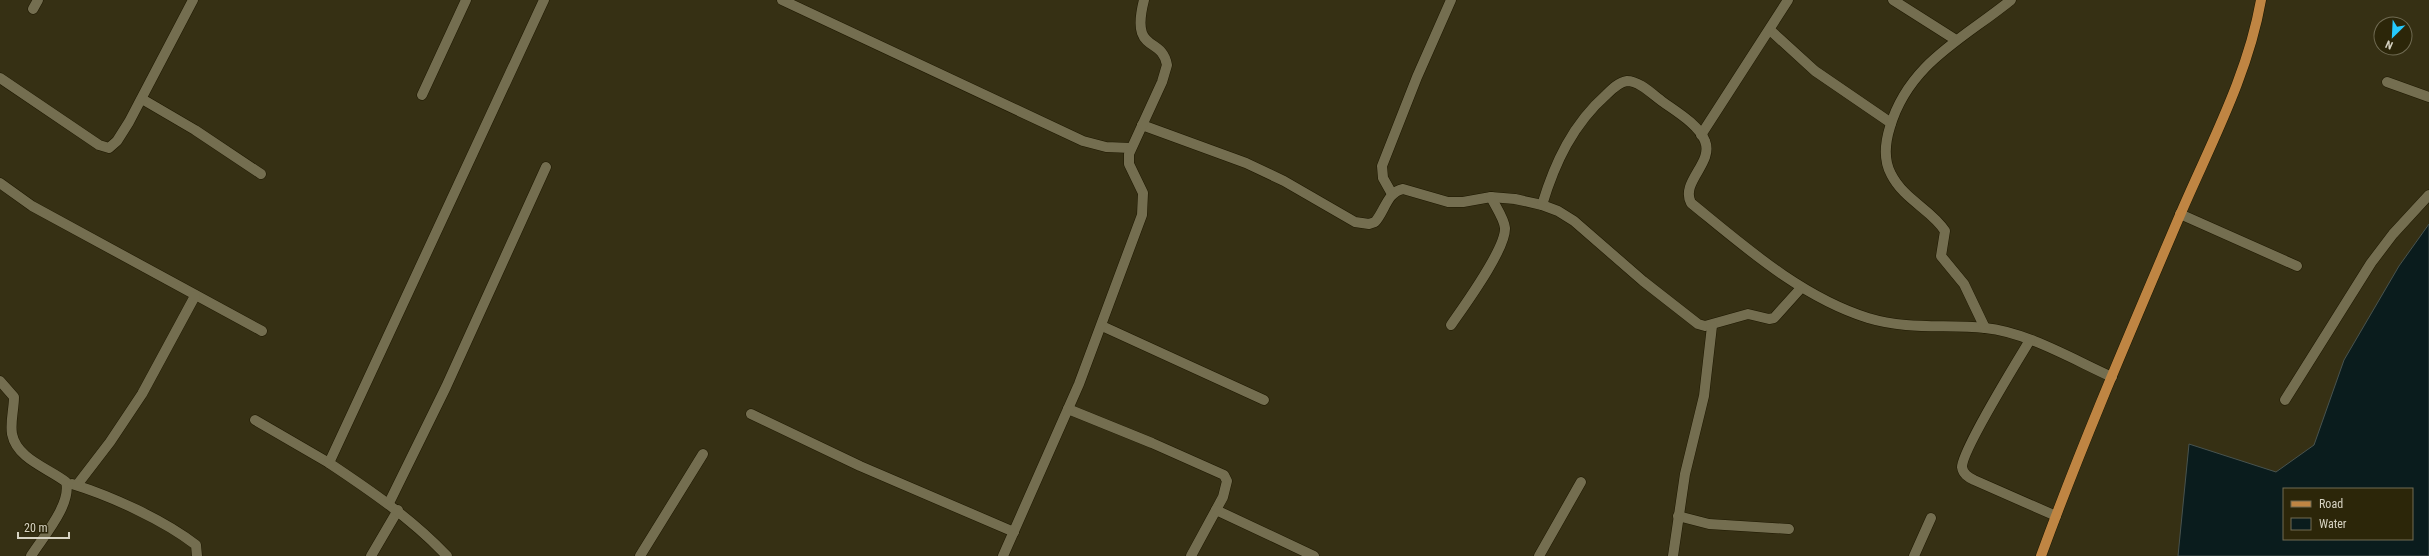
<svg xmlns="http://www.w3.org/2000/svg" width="2429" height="556" font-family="'Roboto Condensed',sans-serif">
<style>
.water{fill:#0a1c1d;stroke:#48534f;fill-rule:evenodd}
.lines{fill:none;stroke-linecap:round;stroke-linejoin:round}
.minor-casing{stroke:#1e1800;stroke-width:11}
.major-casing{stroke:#1e1800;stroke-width:11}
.minor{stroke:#746e50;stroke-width:10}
.major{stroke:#bf8543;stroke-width:10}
</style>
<rect width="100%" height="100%" fill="#363014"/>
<path class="water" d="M2429,224V556H2178L2189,444L2276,472L2314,445L2344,360L2399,266ZM2284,489H2412V539H2284Z"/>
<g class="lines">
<g class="minor-casing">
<g id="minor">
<path d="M782,0L1083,141L1106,147L1131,148"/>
<path d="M1893,0L1956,40"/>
<path d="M33,9L38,0"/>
<path d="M1770,30L1815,71L1891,123"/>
<path d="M0,78L99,145L109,148L117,141L129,122L193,0"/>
<path d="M2387,82L2429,97"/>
<path d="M422,95L466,0"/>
<path d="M142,99L195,130L261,174"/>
<path d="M1142,125L1246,163L1284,181L1355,222L1369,224L1375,222C1385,211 1387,192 1403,189L1448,202H1463L1491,197L1515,199L1542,205L1558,211L1574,221L1643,281L1698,324L1705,326L1748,314L1769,319L1774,318L1801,288"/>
<path d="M1701,135L1788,0"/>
<path d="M0,183L32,206L262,331"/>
<path d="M1392,194L1383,178L1382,166L1417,77L1451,0"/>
<path d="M1542,205C1555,162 1573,124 1607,94C1612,89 1619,82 1627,81C1640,81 1653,95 1663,102C1677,112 1699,125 1705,141C1714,163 1680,182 1691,203C1745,247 1801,297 1868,318C1908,330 1945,324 1985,328C2027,332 2074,360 2112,377"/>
<path d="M2180,214L2297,266"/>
<path d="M1451,325C1464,306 1506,249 1505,228C1504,218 1495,206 1491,197"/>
<path d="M1102,326L1264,400"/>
<path d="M1985,328L1964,284L1941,256L1945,231C1932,210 1904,200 1891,174C1883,159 1885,143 1890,127C1909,63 1963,39 2011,0"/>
<path d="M2030,340C2018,360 1962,450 1962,467C1963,474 1968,477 1974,480L2056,516"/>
<path d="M0,381L14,397C14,409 10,422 12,434C17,459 48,468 66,482C72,504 43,537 31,556"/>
<path d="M2285,400L2371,263L2393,234L2429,195"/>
<path d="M1068,409L1152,443L1224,475L1227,481L1223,497L1191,556"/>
<path d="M751,414L860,466L1014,532"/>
<path d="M255,420L329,463"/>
<path d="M72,484C111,496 164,520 196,545L197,556"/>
<path d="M77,485L110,442L142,394L195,296"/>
<path d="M389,503L446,387L546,167"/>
<path d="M1216,510L1314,556"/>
<path d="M1678,516L1709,524L1789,529"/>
<path d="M371,556L398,510"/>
<path d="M447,556C412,519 371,491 329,463L544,0"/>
<path d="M640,556L703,454"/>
<path d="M1003,556L1079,384L1142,215L1143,193L1129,164V154L1162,82L1167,65C1162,35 1130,55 1144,0"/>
<path d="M1539,556L1581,482"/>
<path d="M1673,556L1685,474L1704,396L1712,326"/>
<path d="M1914,556L1931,518"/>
</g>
</g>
<g class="major-casing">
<path id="major" d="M2041,556C2083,441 2132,328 2180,215C2210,145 2248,75 2261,0"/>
</g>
<use href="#minor" class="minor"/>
<use href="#major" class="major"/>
</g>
<rect x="2283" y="488" width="130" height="52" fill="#2c2609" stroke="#706b53"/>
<rect x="2291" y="501" width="20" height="6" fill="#bf8543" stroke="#706b53"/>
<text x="2319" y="508" font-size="12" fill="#d7d3c3">Road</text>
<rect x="2291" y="518" width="20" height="12" fill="#0a1c1d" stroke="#706b53"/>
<text x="2319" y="528" font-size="12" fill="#d7d3c3">Water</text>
<g transform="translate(2393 36) rotate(204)"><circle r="19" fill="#2c2609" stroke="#706b53"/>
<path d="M0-3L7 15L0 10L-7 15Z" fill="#25c9fe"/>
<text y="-6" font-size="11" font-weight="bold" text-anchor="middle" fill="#d7d3c3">N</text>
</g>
<path d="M18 532v6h51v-6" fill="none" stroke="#d7d3c3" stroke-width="2"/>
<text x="24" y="532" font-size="12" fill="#d7d3c3" stroke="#2c2609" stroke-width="3" paint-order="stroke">20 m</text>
</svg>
